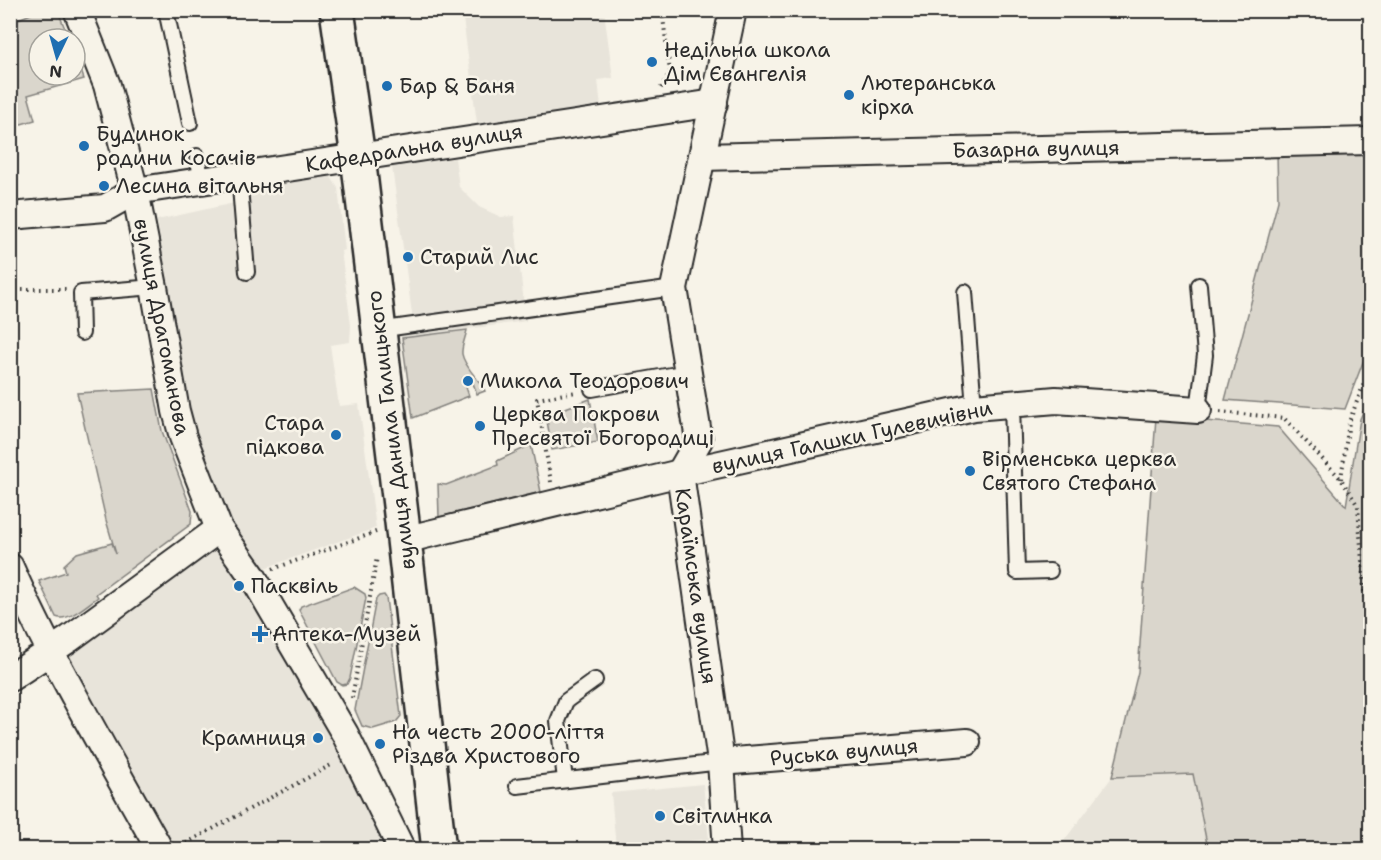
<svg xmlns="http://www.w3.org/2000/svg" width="1381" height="860" font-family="'Shantell Sans',sans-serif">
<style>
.built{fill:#e8e4da}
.green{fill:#dad6cc;stroke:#82807c;stroke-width:1.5}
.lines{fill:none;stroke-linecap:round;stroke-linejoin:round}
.lane-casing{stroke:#2b2b2b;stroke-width:18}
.street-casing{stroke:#2b2b2b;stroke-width:30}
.secondary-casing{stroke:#2b2b2b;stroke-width:38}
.path{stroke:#2b2b2b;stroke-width:4;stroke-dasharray:1.5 4.5;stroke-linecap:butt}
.lane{stroke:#f7f3e8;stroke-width:14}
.street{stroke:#f7f3e8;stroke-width:26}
.secondary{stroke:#f7f3e8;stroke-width:33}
.poi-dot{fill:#1f6fb2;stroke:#f7f3e8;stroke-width:2}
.labels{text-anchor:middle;stroke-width:5;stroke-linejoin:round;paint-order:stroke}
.poi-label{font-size:21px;fill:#2b2b2b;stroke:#f7f3e8;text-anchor:start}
.street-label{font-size:21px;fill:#2b2b2b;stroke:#f7f3e8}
</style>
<rect width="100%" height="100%" fill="#f7f3e8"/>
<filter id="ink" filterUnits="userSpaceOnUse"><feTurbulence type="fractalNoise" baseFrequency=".0167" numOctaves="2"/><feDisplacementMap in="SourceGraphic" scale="12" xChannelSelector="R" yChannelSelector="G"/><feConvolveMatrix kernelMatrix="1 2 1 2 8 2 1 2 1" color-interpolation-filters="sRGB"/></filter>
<g filter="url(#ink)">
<g class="built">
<path d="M462,11H604L613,78L598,80L601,107L477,123Z"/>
<path d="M455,158L459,187L479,207L501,217L514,216L526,321L415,336L392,167Z"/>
<path d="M329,174L338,188L345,250L341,251L351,325L350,342L330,345L339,406L359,404L376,528L259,570L227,525L194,434L188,409L157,220L248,200L247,187Z"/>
<path d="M215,542L253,592L349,750L393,849H171L103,727L66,652Z"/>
<path d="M1193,774L1208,849L1057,850L1112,777Z"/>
<path d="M703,784L709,839L616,848L611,793Z"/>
</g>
<g class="green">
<path d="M38,11H58L69,39H39V75H75V54L84,79L28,95L35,120L11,127V22Z"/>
<path d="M1370,150V344L1345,409L1225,400L1278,201L1277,152Z"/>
<path d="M467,330C466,336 461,347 462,354C464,367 480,380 485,391L477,394L470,375L463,378L469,396L413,418L402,338Z"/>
<path d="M154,389L162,431L192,511L191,524L96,594L98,597C86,605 69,622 56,617L39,581L66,572L64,565L77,553L112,543L116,554L106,520L77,393Z"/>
<path d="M1370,396V849H1208L1193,774L1112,777L1138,672L1156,417L1278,427L1346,506L1360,419Z"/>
<path d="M590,399L598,442L552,450L546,415Z"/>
<path d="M531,445L541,492L439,517L438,484L446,485L498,465L497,461Z"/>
<path d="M354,587L365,594L366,598L350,678L347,684L342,685L337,682L299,610L301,606Z"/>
<path d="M384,595L386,598L401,716L396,722L373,729L362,726L355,710L376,599L379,596Z"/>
</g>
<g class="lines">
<g class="lane-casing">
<g id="lane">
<path d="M166,10L190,123"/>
<path d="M197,156L202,181"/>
<path d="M239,175L247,272"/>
<path d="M965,292L974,407"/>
<path d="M378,330L674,288"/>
<path d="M82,333L81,293L154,287"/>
<path d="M592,389L688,372"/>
<path d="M1012,404L1017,572L1050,571"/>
<path d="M1198,410L1205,355L1199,285"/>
<path d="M565,780L558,721L566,701L595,680"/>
<path d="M517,786L721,762"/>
</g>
</g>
<g class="street-casing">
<g id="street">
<path d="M77,10L107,85L135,191L154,287L176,411L183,437L219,529L253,577L345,734L402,850"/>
<path d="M702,157L1370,141"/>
<path d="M10,216L105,208L135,191L714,103"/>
<path d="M404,540L680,473L974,407L1056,400L1198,410"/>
<path d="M10,567C53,664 108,756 160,850"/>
<path d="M10,678L69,639L219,529"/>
<path d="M721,762L967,742"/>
<path d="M727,850L721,762L680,473L699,440L674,288L733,10"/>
</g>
</g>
<g class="secondary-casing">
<path id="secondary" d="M337,10L358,157L402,522L439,850"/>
</g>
<g class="path">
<path d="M661,88L670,72L662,10"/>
<path d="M10,289H66"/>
<path d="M1220,412L1284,418L1341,479L1358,506L1368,645L1370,652"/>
<path d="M1341,479L1349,422L1370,368"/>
<path d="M551,482L537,399L576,392"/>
<path d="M273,569L376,532"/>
<path d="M352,698L377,557"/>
<path d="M181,846L333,764"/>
</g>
<use href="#lane" class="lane"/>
<use href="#street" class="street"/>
<use href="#secondary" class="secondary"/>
</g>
</g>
<g class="poi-dot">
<circle cx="652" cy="62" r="6"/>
<circle cx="387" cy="86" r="6"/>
<circle cx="849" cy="95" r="6"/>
<circle cx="84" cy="146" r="6"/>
<circle cx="104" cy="186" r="6"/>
<circle cx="408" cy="257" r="6"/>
<circle cx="468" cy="381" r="6"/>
<circle cx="480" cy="426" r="6"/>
<circle cx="336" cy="435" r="6"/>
<circle cx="970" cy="471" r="6"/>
<circle cx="239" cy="586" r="6"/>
<path d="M257 625h6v6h6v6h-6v6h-6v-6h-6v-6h6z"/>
<circle cx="318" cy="738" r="6"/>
<circle cx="380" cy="744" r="6"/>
<circle cx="660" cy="816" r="6"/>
</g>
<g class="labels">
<g class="poi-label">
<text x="664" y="57">Недільна школа<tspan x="664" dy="24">Дім Євангелія</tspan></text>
<text x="861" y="90">Лютеранська<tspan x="861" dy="24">кірха</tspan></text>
<text x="399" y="93">Бар &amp; Баня</text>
<text x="96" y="141">Будинок<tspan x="96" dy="24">родини Косачів</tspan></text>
<text x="116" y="193">Лесина вітальня</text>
<text x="420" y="264">Старий Лис</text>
<text x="480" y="388">Микола Теодорович</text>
<text x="492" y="421">Церква Покрови<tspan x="492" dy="24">Пресвятої Богородиці</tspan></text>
<text x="324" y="430" text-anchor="end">Стара<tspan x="324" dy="24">підкова</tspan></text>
<text x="982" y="466">Вірменська церква<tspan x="982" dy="24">Святого Стефана</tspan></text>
<text x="251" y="593">Пасквіль</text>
<text x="272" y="641">Аптека-Музей</text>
<text x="392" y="739">На честь 2000-ліття<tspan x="392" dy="24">Різдва Христового</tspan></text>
<text x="306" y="745" text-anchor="end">Крамниця</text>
<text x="672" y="823">Світлинка</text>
</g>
<g class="street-label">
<text transform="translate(414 148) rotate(-9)" y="7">Кафедральна вулиця</text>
<text transform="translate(1036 149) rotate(-1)" y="7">Базарна вулиця</text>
<text transform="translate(162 327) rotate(79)" y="7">вулиця Драгоманова</text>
<text transform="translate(391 430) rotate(-97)" y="7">вулиця Данила Галицького</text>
<text transform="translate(852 437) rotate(-12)" y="7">вулиця Галшки Гулевичівни</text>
<text transform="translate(696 586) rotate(82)" y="7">Караїмська вулиця</text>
<text transform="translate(844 752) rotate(-5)" y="7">Руська вулиця</text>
</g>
</g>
<rect width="1381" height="860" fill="none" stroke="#f7f3e8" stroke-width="36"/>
<rect x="18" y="18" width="1345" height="824" fill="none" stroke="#2b2b2b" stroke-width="2" filter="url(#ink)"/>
<g transform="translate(57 57) rotate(185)"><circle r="28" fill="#f7f3e8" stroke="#a5a39c" stroke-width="1.5"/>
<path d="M0-4.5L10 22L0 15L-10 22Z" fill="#1f6fb2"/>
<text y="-9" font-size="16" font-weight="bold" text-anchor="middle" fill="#2b2b2b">N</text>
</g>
</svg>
